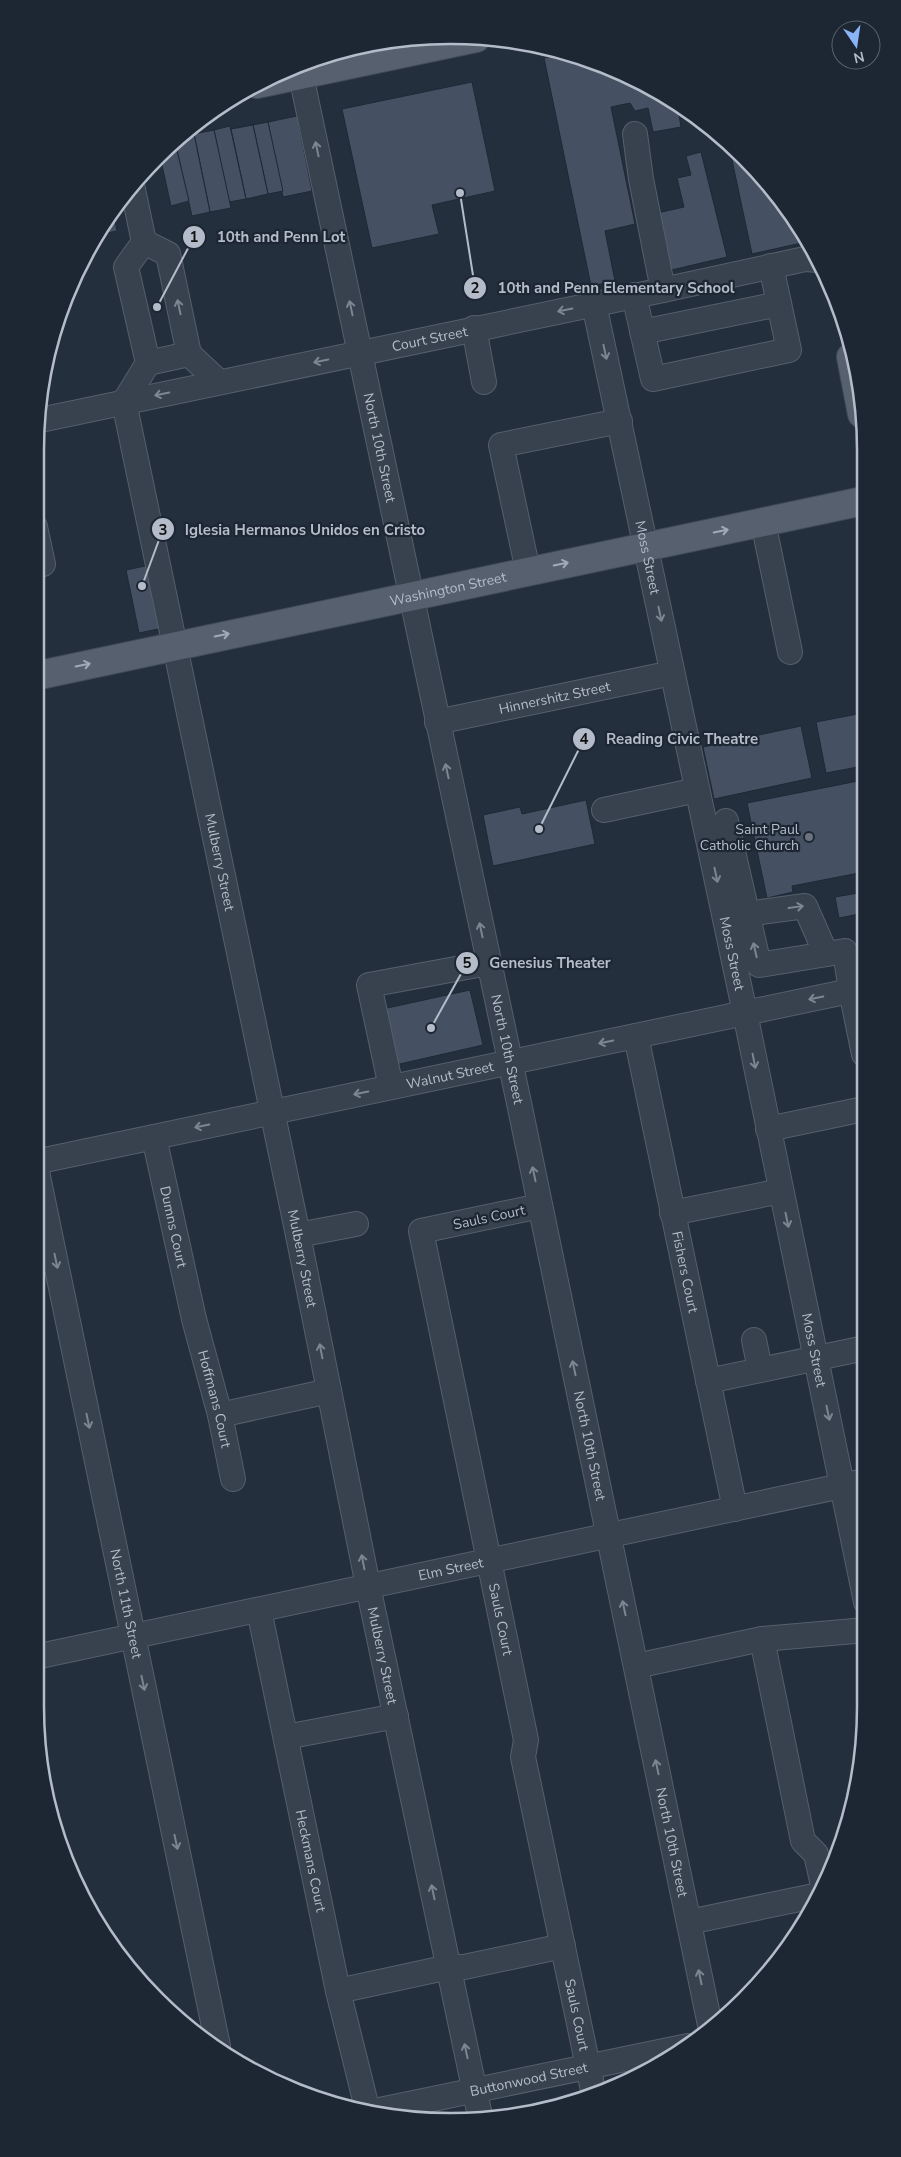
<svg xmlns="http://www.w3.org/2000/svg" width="901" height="2157" font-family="'Nunito Sans',sans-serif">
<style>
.building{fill:#455162;stroke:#1f2835}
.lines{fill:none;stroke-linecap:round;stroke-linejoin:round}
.minor-casing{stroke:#565f6c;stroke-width:26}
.major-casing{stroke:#414a57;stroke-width:30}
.minor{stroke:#38414e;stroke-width:24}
.major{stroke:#56606e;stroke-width:28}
.oneway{stroke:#7c8592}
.oneway2{stroke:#a1aab7}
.worship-dot{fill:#6b7280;stroke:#1d2633;stroke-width:2}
.labels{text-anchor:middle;stroke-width:4.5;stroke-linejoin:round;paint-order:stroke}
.street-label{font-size:14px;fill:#b4bcc9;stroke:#1d2633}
.poi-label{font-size:14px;fill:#b4bcc9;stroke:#1d2633;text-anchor:end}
.rim{fill:none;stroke:#b4bcc9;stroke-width:2.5}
.leader{fill:none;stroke:#b4bcc9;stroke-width:2}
.callout-dot{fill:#b4bcc9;stroke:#1d2633;stroke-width:2}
.mark-label{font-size:15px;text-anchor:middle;font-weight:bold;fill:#111}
.callout-label{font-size:15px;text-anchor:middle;font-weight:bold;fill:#b4bcc9;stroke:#1d2633;stroke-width:4.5;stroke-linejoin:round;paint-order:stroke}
</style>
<rect width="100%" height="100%" fill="#242f3e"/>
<g class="building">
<path d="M569,53L584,57L681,105L686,112L679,115L681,127L653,132L648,108L635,111L630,103L611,107L635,224L605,231L615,281L591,286L544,58Z"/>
<path d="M472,82L495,191L432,205L439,234L372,248L342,109Z"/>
<path d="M297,116L312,191L283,197L268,122Z"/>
<path d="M268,122L283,191L268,194L253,125Z"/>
<path d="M253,125L268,194L246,199L231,129Z"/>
<path d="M230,126L246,199L229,202L214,130Z"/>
<path d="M214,130L231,208L210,212L194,134Z"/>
<path d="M194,134L210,212L192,216L175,142L180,137Z"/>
<path d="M175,142L189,201L171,206L160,156Z"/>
<path d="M729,146L763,177L806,242L752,254Z"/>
<path d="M701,152L727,257L667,271L653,214L684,207L677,178L691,175L686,156Z"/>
<path d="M113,211L117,231L96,235Z"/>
<path d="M150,565L163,628L139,633L126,570Z"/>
<path d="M863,713V766L826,773L816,722Z"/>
<path d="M801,726L812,778L714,799L703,747Z"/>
<path d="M863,780L864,872L792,886L793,892L767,898L747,803Z"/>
<path d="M586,800L595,844L493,866L483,815L520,807L522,814Z"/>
<path d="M864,892V913L839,918L835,897Z"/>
<path d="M864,926V958L857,928Z"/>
<path d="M470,990L483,1045L391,1066L378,1010Z"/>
</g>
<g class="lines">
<g class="minor-casing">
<g id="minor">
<path id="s1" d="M299,66L519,1103L710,2025"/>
<path d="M635,134L641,179L663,290"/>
<path d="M132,185L144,242"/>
<path d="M634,295L653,379L789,350L771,266"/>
<path id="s2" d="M594,304L745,1013L866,1602"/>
<path d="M474,328L484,382"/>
<path d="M642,332L779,304"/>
<path d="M148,363L189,354"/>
<path id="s3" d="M219,382L189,354L168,254L144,242L126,267L148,363L124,402L298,1235L368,1586L480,2116"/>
<path id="s4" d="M40,420L663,290L805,259L819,260"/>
<path d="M763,522L790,652"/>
<path d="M35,527L43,564"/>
<path d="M528,571L501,445L620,421"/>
<path id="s5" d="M437,722L672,673"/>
<path d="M604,810L697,790"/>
<path d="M726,821L759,965L845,951L851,991L864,1054"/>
<path d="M747,914L805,906L826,954"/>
<path id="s6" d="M636,1036L735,1509"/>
<path d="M391,1087L369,985L488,963"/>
<path d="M768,1129L864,1109"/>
<path id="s7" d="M154,1137L194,1319L220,1415L233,1479"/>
<path id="s8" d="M35,1162L218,2046"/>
<path id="s9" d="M35,1162L864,988"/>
<path id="s10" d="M540,1206L421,1231L526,1740L523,1757L594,2095"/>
<path d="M672,1213L781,1191"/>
<path d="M298,1235L356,1224"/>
<path d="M754,1340L760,1369"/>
<path d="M708,1381L865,1348"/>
<path d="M220,1415L329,1391"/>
<path id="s11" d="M259,1610L338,1991L368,2112"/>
<path d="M762,1639L803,1841L816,1854L822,1881"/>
<path id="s12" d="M35,1657L865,1481"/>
<path d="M636,1666L762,1639L866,1630"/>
<path d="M286,1737L396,1716"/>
<path d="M689,1922L814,1896"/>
<path d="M338,1991L449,1967H464L563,1946"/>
<path id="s13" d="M370,2112L688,2046"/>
</g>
</g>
<g class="major-casing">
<g id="major">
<path d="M257,84L476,38"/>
<path d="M851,357L862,414"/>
<path id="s14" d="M35,676L863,501"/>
</g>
</g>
<use href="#minor" class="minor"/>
<use href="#major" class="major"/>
</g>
<defs><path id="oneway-shaft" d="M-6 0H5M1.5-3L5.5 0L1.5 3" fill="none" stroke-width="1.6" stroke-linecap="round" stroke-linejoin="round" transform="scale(1.25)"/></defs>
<g class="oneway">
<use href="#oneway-shaft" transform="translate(317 149) rotate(-102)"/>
<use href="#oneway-shaft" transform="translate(179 307) rotate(-102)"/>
<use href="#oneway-shaft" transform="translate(351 308) rotate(-102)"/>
<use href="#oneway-shaft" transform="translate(565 310) rotate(169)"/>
<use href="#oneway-shaft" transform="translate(605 352) rotate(78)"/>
<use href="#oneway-shaft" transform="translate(321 361) rotate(168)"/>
<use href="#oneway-shaft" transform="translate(162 394) rotate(168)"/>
<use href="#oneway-shaft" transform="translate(660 614) rotate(78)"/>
<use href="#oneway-shaft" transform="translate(447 771) rotate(-102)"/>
<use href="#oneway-shaft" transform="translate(716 875) rotate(78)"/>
<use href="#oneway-shaft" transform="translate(796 907) rotate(-8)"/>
<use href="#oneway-shaft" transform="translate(481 930) rotate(-102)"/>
<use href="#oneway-shaft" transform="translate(755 950) rotate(-103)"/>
<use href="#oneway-shaft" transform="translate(816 998) rotate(168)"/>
<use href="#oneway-shaft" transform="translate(606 1042) rotate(168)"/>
<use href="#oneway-shaft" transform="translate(754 1061) rotate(79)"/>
<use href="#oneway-shaft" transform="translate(361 1093) rotate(168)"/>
<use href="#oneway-shaft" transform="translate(202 1126) rotate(168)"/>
<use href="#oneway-shaft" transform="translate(534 1174) rotate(-102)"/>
<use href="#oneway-shaft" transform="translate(787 1220) rotate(78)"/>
<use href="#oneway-shaft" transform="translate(56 1261) rotate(78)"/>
<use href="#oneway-shaft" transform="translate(321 1351) rotate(-101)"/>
<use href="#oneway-shaft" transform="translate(574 1368) rotate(-102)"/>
<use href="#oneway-shaft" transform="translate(828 1413) rotate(78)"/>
<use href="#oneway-shaft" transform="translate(88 1421) rotate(78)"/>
<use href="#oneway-shaft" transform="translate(363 1562) rotate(-101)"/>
<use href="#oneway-shaft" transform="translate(624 1608) rotate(-102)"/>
<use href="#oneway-shaft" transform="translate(143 1683) rotate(78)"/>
<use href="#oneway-shaft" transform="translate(657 1767) rotate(-102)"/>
<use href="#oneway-shaft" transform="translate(176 1842) rotate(78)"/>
<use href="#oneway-shaft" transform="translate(433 1892) rotate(-102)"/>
<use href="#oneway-shaft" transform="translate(700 1977) rotate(-102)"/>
<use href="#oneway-shaft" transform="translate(466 2051) rotate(-102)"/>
</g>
<g class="oneway2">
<use href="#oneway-shaft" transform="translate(721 531) rotate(-12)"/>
<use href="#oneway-shaft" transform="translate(561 564) rotate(-12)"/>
<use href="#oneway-shaft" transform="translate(222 635) rotate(-12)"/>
<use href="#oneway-shaft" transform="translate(83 665) rotate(-12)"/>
</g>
<circle class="worship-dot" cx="809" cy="837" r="5"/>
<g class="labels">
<g class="street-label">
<text dy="5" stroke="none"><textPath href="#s4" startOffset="398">Court Street</textPath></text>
<text dy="5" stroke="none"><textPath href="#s1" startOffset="390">North 10th Street</textPath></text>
<text dy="5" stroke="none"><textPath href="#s2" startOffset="259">Moss Street</textPath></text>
<text dy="5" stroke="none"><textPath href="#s14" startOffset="422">Washington Street</textPath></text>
<text dy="5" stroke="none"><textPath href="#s5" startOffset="120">Hinnershitz Street</textPath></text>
<text dy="5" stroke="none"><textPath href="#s3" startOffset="815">Mulberry Street</textPath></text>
<text dy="5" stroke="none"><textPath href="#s2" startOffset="664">Moss Street</textPath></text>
<text dy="5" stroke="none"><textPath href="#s1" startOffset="1005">North 10th Street</textPath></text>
<text dy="5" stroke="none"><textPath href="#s9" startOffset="424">Walnut Street</textPath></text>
<text transform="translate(489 1217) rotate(-12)" y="5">Sauls Court</text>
<text dy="5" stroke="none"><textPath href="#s7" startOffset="92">Dumns Court</textPath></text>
<text dy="5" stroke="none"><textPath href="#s3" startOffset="1220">Mulberry Street</textPath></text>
<text dy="5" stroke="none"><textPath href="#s6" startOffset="241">Fishers Court</textPath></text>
<text dy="5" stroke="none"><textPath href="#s2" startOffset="1069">Moss Street</textPath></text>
<text dy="5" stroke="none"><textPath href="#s7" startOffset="269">Hoffmans Court</textPath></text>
<text dy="5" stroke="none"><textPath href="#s1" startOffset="1410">North 10th Street</textPath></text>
<text dy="5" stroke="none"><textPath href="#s12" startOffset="425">Elm Street</textPath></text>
<text dy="5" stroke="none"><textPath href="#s8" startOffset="451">North 11th Street</textPath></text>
<text dy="5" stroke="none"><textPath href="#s10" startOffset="518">Sauls Court</textPath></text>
<text dy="5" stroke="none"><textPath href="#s3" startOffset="1625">Mulberry Street</textPath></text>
<text dy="5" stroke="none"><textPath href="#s1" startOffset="1815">North 10th Street</textPath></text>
<text dy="5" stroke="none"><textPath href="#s11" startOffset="256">Heckmans Court</textPath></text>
<text dy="5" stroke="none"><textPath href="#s10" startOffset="922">Sauls Court</textPath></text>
<text dy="5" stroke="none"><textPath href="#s13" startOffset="162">Buttonwood Street</textPath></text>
</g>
<g class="poi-label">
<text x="799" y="834">Saint Paul<tspan x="799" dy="16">Catholic Church</tspan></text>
</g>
</g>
<path d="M0 0H901V2157H0ZM450 44H451A406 406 0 0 1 857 450V1707A406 406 0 0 1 451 2113H450A406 406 0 0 1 44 1707V450A406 406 0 0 1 450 44Z" fill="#1d2633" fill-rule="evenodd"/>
<path class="rim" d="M450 44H451A406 406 0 0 1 857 450V1707A406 406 0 0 1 451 2113H450A406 406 0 0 1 44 1707V450A406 406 0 0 1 450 44Z"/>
<path class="leader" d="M157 307L194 237M460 193L475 288M142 586L163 529M539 829L584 739M431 1028L467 963"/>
<g class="callout-dot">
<circle cx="157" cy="307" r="5"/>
<circle cx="460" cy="193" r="5"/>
<circle cx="142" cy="586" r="5"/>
<circle cx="539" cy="829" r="5"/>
<circle cx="431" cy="1028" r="5"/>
<circle cx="194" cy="237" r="12"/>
<circle cx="475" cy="288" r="12"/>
<circle cx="163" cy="529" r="12"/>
<circle cx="584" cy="739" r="12"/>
<circle cx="467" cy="963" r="12"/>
</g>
<g class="mark-label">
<text x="194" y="242">1</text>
<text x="475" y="293">2</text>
<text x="163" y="535">3</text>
<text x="584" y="744">4</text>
<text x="467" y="968">5</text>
</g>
<g class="callout-label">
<text x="281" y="242">10th and Penn Lot</text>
<text x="616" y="293">10th and Penn Elementary School</text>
<text x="305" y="535">Iglesia Hermanos Unidos en Cristo</text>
<text x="682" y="744">Reading Civic Theatre</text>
<text x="550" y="968">Genesius Theater</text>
</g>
<g transform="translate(856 45) rotate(167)"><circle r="24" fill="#1d2633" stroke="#59626f"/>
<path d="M0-4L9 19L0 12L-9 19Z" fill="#8ab4f8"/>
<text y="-8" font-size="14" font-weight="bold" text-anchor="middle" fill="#b4bcc9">N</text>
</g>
</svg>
